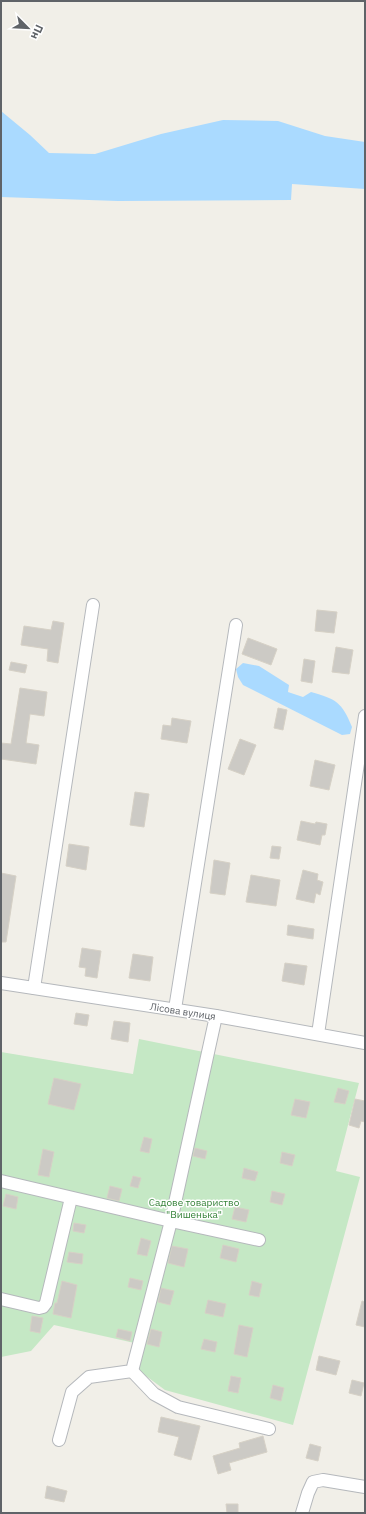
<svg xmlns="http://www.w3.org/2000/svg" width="366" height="1514" font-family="'IBM Plex Sans',sans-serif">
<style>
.green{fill:#c5e8c5}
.water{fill:#aadaff}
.building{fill:#cccac5;stroke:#d6d1c6}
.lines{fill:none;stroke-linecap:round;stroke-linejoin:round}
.minor-casing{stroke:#b5b8bc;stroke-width:14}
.minor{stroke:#fff;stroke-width:12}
.labels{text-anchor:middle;stroke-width:3;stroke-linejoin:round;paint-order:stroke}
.street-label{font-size:10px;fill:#5f6368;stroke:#fff}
.park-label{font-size:10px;fill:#348238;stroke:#fff}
</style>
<rect width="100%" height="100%" fill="#f1efe8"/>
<path class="green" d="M139,1039L359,1083L336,1171L360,1177L293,1425L165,1390L134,1367L139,1344L54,1325L31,1351L1,1357V1052L133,1074Z"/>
<g class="water">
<path d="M1,111L30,135L49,153L95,154L161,134L223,120L278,121L325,136L365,142V189L292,184L291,200L118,201L1,197Z"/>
<path d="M243,663L259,666L289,685L288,692L303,697L311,692C336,699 342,702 352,727L350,734L342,735L243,685L238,677L236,669Z"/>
</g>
<g class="building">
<path d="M317,610L337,612L334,633L315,631Z"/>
<path d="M53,621L64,623L58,663L47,661L48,649L21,645L24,626L51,630Z"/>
<path d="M248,638L277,649L271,665L242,654Z"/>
<path d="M336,647L353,650L349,674L332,672Z"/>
<path d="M304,659L315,661L312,683L301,681Z"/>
<path d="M11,662L27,665L25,673L9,670Z"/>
<path d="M20,688L47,692L44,716L30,714L26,743L39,745L36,764L1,759V743L11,744Z"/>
<path d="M278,708L287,710L283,730L274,728Z"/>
<path d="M172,718L191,721L187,743L161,739L163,725L171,726Z"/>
<path d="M240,739L256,745L244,775L228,769Z"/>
<path d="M315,760L335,765L329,790L310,786Z"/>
<path d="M135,792L149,794L144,827L130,825Z"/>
<path d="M301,821L315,824L316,822L327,824L325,835H322L320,845L297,840Z"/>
<path d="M69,844L89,847L86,870L66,866Z"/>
<path d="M272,846L281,847L279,859L270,858Z"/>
<path d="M214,860L230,863L225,895L210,893Z"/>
<path d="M303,870L318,874L317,880L323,882L320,895L316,893L314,903L296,899Z"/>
<path d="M1,873L16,876L6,942H1Z"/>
<path d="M251,875L280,880L276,906L246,902Z"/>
<path d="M288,925L314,929L313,939L287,935Z"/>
<path d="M82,948L101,951L97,978L85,976L86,968L79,967Z"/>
<path d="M133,954L153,957L150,981L129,978Z"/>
<path d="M285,963L307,966L304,985L282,981Z"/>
<path d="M76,1013L89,1015L87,1026L74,1024Z"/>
<path d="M114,1021L130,1023L128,1042L111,1039Z"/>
<path d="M54,1078L81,1084L74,1110L48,1104Z"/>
<path d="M338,1088L349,1091L345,1104L334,1102Z"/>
<path d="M295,1099L310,1102L306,1118L291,1115Z"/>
<path d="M355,1099L365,1101V1122L361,1121L359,1128L349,1125Z"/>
<path d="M144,1137L152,1139L149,1153L140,1151Z"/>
<path d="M195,1148L207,1151L205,1159L193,1156Z"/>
<path d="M43,1149L54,1152L49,1177L38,1175Z"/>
<path d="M282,1152L295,1155L292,1166L280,1163Z"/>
<path d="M244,1168L258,1172L255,1181L242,1178Z"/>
<path d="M133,1176L141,1178L138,1188L130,1186Z"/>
<path d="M110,1186L122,1189L119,1201L107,1198Z"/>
<path d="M272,1191L285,1194L282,1205L270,1202Z"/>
<path d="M6,1194L18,1197L16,1209L3,1206Z"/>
<path d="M235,1207L249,1210L246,1222L232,1219Z"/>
<path d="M74,1223L86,1225L84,1233L73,1231Z"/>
<path d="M141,1238L151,1241L147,1256L137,1254Z"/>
<path d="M223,1245L239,1249L236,1262L220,1258Z"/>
<path d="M172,1246L188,1249L184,1267L168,1263Z"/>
<path d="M69,1252L83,1254L82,1264L67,1262Z"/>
<path d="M130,1278L143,1281L141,1290L128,1287Z"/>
<path d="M62,1281L77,1285L71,1318L53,1314L55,1303H57Z"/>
<path d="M252,1281L262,1284L259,1297L249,1295Z"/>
<path d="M161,1288L174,1291L170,1305L158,1302Z"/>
<path d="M208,1300L226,1304L223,1317L205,1313Z"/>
<path d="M362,1301L365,1302V1327L356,1325Z"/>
<path d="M32,1316L43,1318L40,1333L30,1331Z"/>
<path d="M239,1325L253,1328L247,1357L234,1354Z"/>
<path d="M118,1329L132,1332L130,1341L116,1337Z"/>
<path d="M151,1329L162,1332L159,1347L147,1344Z"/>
<path d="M204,1339L217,1342L215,1352L201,1349Z"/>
<path d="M319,1356L340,1361L336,1375L316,1370Z"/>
<path d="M231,1376L241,1378L238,1393L228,1391Z"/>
<path d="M352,1380L364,1383L361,1396L349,1393Z"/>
<path d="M273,1385L284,1388L281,1401L270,1398Z"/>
<path d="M161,1417L200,1426L191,1460L174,1455L179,1437L158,1432Z"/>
<path d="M263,1436L267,1452L229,1463L231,1470L218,1474L213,1456L240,1448L239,1443Z"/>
<path d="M310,1444L321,1447L318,1461L306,1458Z"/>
<path d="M47,1486L67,1491L64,1502L45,1498Z"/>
<path d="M226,1504H238V1513H227Z"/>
</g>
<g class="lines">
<g class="minor-casing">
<g id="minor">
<path d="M1,983L216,1016L365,1043"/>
<path d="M34,988L93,605"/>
<path d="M175,1009L236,625"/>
<path d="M318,1034L365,716"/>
<path d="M1,1181L171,1221L259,1240"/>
<path d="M1,1299L39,1308L43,1307L46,1303L71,1198"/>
<path d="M132,1371L154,1394L178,1407L269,1429"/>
<path d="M59,1440L72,1392L89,1377L132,1371L171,1221L216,1016"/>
<path d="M302,1513L308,1493L313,1482L323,1480L365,1487"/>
</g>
</g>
<use href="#minor" class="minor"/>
</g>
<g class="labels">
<g class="street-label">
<text transform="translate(183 1011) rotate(9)" y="4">Лісова вулиця</text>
</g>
<g class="park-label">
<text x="194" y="1206">Садове товариство<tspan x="194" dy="12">"Вишенька"</tspan></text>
</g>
</g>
<rect width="366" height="1514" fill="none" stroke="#5f6368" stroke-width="4"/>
<g transform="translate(28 28) rotate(114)" stroke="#ffffff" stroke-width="3" paint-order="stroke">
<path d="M0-3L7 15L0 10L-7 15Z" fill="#5f6368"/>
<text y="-6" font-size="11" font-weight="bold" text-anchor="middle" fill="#5f6368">Пн</text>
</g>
</svg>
